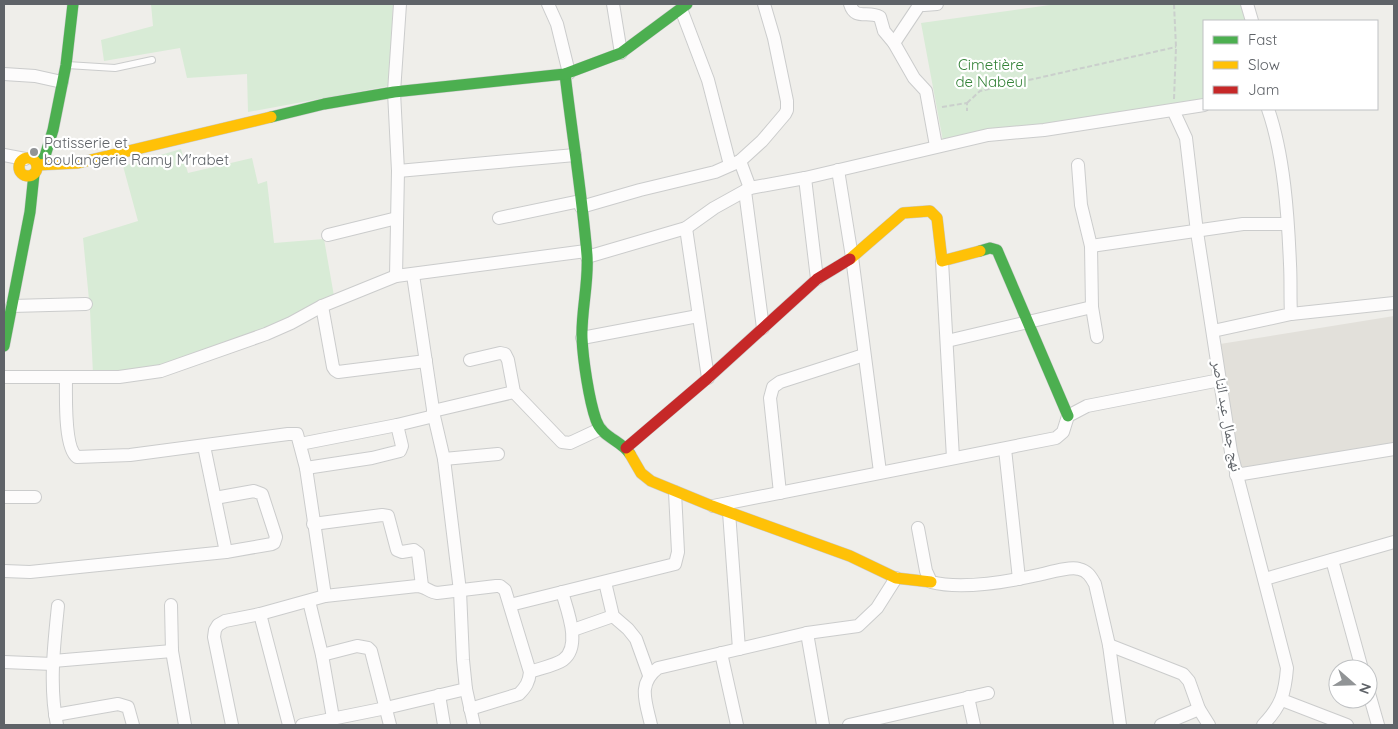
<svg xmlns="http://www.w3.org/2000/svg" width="1398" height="729" font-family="Quicksand,'Noto Naskh Arabic',sans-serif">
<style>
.education{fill:#e2e0da}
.green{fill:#d8ebd6}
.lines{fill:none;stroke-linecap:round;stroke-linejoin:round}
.lane-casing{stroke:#cbcccc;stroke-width:8}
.street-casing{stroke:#cbcccc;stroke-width:14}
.fast-casing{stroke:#cacacb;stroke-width:12}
.slow-casing{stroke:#cacacb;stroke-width:12}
.jam-casing{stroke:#cacacb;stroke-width:12}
.path{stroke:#cacfcc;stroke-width:2;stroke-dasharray:5 2.5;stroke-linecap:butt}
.lane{stroke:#fdfcfc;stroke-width:6}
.street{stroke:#fdfcfc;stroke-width:12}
.fast{stroke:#4caf50;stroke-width:11}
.slow{stroke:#ffc107;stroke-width:11}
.jam{stroke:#c62828;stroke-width:11}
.poi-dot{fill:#919496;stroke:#fff;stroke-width:2}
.labels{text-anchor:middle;stroke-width:4.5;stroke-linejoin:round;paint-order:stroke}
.park-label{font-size:15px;fill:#348238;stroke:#fff}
.poi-label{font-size:15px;fill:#5f6368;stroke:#fff;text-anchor:start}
.street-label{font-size:15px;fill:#5f6368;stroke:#fff}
</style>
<rect width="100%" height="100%" fill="#efeeea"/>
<path class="education" d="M1394,316V446L1240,471L1220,344Z"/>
<g class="green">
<path d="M151,4H393L389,86L248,112L247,74L187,78L180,48L104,61L101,40L153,26Z"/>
<path d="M1057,4H1243L1247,21H1204V103L943,141L921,23Z"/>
<path d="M181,149L188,173L252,158L258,184L267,181L274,243L324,239L334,296L275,329L156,369L93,374L90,310L83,238L138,221L123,166Z"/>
</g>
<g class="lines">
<g class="lane-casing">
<path id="lane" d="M67,65L115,68L152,60"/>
</g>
<g class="street-casing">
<g id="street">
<path d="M548,4L557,24L569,73"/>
<path d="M613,4L621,53"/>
<path d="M850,4C855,21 868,10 880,17L884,31L894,43L914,78L926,91L936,146"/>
<path d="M919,4L924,5L937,4"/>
<path d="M1247,4L1252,21"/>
<path d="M681,9L708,80L730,165"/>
<path d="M894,43L920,4"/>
<path d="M4,74L35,76L62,82"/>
<path d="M1173,110L1186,138L1197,232L1231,452L1287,668C1285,694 1281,706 1263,725"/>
<path d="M4,155L25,159"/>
<path d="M740,161L750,188"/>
<path d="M1078,165L1081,205L1091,246L1092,307L1097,337"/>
<path d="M838,170L852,257L880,472"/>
<path d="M398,171L575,155"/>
<path d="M805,178L817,279"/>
<path d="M745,191L763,328"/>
<path d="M581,207L640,190L715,172L740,161L762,141L785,114L787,110V101L774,38L764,4"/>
<path d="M499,218L580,201"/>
<path d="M686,228L708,378"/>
<path d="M328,235L397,218"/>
<path d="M1091,246L1243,224H1287"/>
<path d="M587,257L686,228L714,208L750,188L805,178L988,135L1044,130L1204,105"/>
<path d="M942,261L953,458"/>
<path d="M413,275L434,416L444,459L460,591L463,660L466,689L474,725"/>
<path d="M396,276L398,171L394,92L400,4"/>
<path d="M12,306L86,304"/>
<path d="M322,306L333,367L335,370L338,372L426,361"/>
<path d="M1291,314L1394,303"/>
<path d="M1213,331L1291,314C1290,297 1291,281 1290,264C1288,215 1284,155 1268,109"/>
<path d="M582,338L698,316"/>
<path d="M947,341L1092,307"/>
<path d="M470,360L500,353L505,354L508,360L514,392L562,442L570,443L600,429"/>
<path d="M4,377H119L161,371L266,334L291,323L322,306L396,276L586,251"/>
<path d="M66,378C66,395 64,448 77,457L130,455L288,434H297L306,468L325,596"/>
<path d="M433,411L514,392"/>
<path d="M300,444L397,425L434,416"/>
<path d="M204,446L226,552"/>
<path d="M1005,449L1019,579"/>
<path d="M444,459L498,454"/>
<path d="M306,468L372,458L400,451L402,446L397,425"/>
<path d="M1236,475L1394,449"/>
<path d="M780,493L770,398L773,387L780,382L864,355"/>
<path d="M4,497H35"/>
<path d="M713,506L1056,438L1063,432L1068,416L1087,406L1220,380"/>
<path d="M729,512L739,649"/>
<path d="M313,524L382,515L388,516L397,550L402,552L414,550L418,553L422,586"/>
<path d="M918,528L926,571L931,582C962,590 1006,582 1038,575C1048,573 1070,566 1079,569C1088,571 1091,577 1095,584L1109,645L1120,725"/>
<path d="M1332,560L1362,669"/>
<path d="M4,571L30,572L226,552L272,544L274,543L276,537L262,494L254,491L215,498"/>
<path d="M1265,579L1394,542"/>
<path d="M605,582L613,616L628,629L636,639L649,675"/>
<path d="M309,601L322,655L333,718"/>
<path d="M171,605L172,651L185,725"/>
<path d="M510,605L675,564L678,552L675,492"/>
<path d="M260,614L289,725"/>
<path d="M573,630L613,616"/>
<path d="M807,633L823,725"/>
<path d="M1109,645L1183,674L1189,681L1199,709L1209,725"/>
<path d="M721,653L737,725"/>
<path d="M322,655L357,646L368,648L371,651L390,725"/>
<path d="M53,661L172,651"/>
<path d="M4,662L53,664"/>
<path d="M530,672C538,669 556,665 563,660C582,646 567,610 562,592"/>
<path d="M1368,690L1378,725"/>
<path d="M439,695L444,725"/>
<path d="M968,697L974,725"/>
<path d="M1282,700L1347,725"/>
<path d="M55,715L118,704L128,707L133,725"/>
<path d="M57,725C49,686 54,645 58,606"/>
<path d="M232,725L214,637L215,630L218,625L225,621L260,614L325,596L417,586C425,586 429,592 437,593L496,586H500L505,590L530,672C529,682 526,687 519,694L470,709"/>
<path d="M302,725L386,708L466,689"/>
<path d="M651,725C646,702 637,684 658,668L807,633L858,626L877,608L896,578"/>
<path d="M849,725L988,693"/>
<path d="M1161,725L1199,709"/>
</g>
</g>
<g class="fast-casing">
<g id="fast">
<path d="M565,74C572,134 582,194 587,255C589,282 581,311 582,338C583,360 589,400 596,420C602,438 621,440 630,454"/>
<path d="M271,117L324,104L394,92L565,74L621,53L687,4"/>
<path d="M37,164L45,156L53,130L66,65L73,4"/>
<path d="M980,251L990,248L997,250L1068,416"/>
<path d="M4,346L30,212L34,174"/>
</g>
</g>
<g class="slow-casing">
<g id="slow">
<circle cx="28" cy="167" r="9"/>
<path d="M37,165L78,163L271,117"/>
<path d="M850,259L903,213L930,211L937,218L942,261L980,251"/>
<path d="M630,454L641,473L651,481L712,506L850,556L896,578L931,582"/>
</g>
</g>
<g class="jam-casing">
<path id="jam" d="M626,448L708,378L817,279L850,259"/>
</g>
<g class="path">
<path d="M1174,99L1176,47L1174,4"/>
<path d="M967,103L980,91L1176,47"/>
<path d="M942,107L967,103V111"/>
</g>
<use href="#lane" class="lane"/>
<use href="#street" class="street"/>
<use href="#fast" class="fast"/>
<use href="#slow" class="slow"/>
<use href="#jam" class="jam"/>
</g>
<circle class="poi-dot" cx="34" cy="152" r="5"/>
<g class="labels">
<g class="park-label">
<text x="991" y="70">Cimetière<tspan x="991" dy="17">de Nabeul</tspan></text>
</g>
<g class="poi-label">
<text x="44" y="148">Patisserie et<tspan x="44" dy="17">boulangerie Ramy M'rabet</tspan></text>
</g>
<g class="street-label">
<text transform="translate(1227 416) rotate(80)" y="5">نهج جمال عبد الناصر</text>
</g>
</g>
<rect width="1398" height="729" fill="none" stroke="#5f6368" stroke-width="10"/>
<rect x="1203" y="20" width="175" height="90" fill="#ffffff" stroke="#bfc1c3"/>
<rect x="1213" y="36" width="25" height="8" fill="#4caf50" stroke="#bfc1c3"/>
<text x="1248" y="45" font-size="15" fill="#5f6368">Fast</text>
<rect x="1213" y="61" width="25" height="8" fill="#ffc107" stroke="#bfc1c3"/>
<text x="1248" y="70" font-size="15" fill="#5f6368">Slow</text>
<rect x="1213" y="86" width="25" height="8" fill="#c62828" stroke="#bfc1c3"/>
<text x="1248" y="95" font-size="15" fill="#5f6368">Jam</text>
<g transform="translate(1353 684) rotate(110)"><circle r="24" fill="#ffffff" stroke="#bfc1c3"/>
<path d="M0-4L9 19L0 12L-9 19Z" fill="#919496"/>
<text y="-8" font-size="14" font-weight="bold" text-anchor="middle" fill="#5f6368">N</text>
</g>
</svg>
